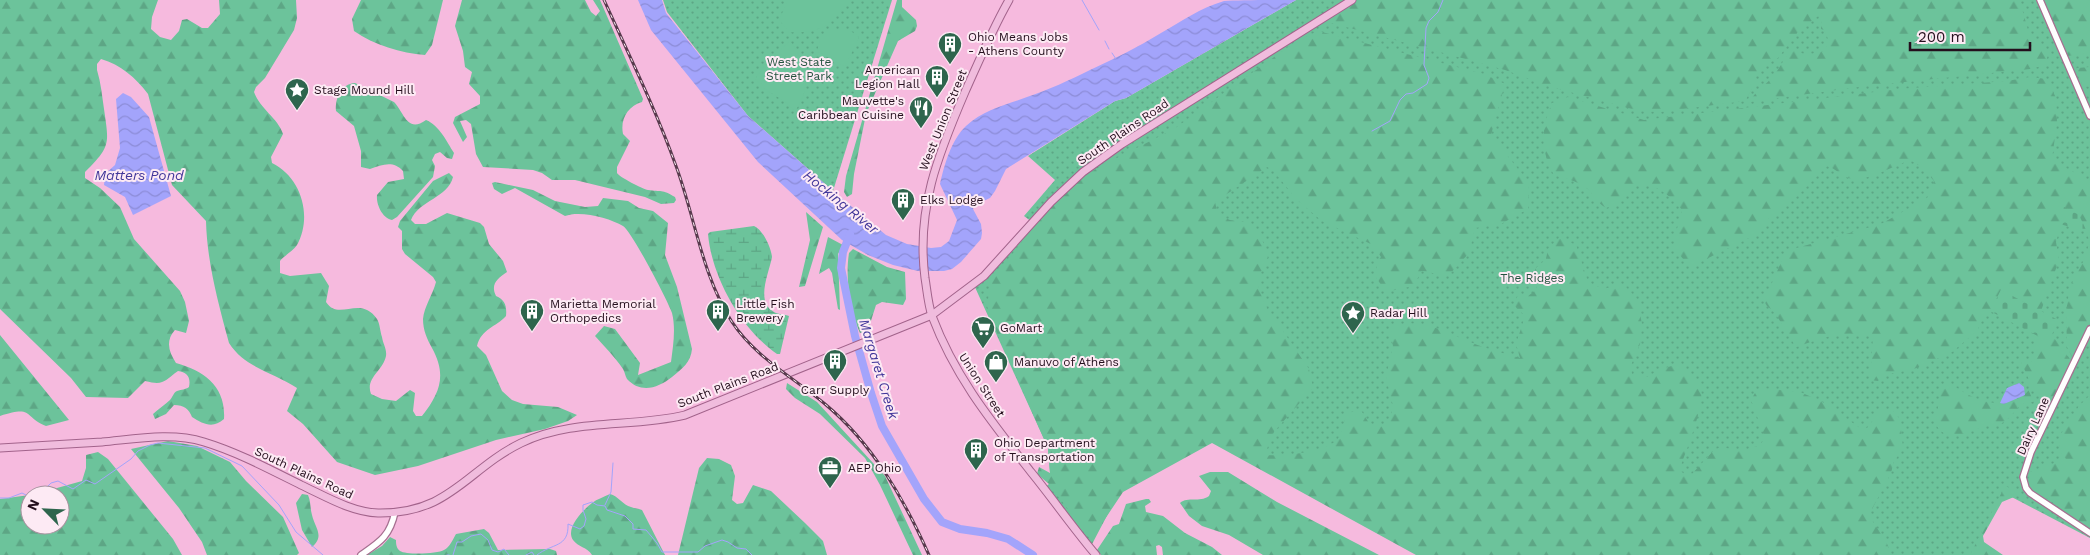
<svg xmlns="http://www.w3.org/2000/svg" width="2090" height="555" font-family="'Work Sans',sans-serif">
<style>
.green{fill:url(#green-dots)}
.forest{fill:url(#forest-firs)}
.wetland{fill:url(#wetland-marsh)}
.cemetery{fill:url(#cemetery-stones)}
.pitch{fill:#6cc39b}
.water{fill:url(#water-waves)}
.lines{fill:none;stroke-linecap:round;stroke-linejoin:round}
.stream{stroke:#a3a4fb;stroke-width:1}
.river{stroke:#a3a4fb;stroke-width:8}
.minor-casing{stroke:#a66f90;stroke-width:8}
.major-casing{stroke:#a2638b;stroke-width:9}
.minor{stroke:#fff;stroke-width:5.5}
.major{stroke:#f0bcdd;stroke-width:7}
.rail-casing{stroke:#583a4d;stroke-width:3}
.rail{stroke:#fdeaf4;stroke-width:1;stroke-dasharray:4;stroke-linecap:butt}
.labels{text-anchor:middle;stroke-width:4;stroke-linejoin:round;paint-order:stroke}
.poi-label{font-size:12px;fill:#240f1d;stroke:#fdeaf4;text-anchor:start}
.park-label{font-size:12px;fill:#25533f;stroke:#fdeaf4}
.street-label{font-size:12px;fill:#240f1d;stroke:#fdeaf4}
.water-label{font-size:14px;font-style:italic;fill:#42379a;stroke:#fdeaf4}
</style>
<defs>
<pattern id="green-dots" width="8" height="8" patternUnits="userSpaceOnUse" patternTransform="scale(1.25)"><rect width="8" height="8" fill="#6cc39b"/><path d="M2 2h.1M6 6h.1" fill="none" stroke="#5da685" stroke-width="1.8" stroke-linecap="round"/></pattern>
<pattern id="forest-firs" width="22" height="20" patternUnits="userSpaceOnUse" patternTransform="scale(1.25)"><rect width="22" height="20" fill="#6cc39b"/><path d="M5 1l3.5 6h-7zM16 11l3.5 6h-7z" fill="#5da685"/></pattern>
<pattern id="wetland-marsh" width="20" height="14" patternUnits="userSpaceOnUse" patternTransform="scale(1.25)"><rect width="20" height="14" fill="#6cc39b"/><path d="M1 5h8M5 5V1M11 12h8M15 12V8" fill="none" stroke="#5da685"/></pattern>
<pattern id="cemetery-stones" width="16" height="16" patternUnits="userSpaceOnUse" patternTransform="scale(1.25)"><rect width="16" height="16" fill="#6cc39b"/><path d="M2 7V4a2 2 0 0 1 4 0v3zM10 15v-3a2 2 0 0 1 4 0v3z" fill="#5da685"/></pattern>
<pattern id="water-waves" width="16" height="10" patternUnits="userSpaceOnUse" patternTransform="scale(1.25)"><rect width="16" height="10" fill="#a3a4fb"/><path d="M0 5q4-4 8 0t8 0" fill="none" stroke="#8c8cd7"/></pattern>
</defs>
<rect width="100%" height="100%" fill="#f6bade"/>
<g class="green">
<path d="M663,0H892L833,191L748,116L667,12Z"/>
<path d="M1296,0H2090V538L2004,493L1971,555H1433L1163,409L1090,548L1044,488L1049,484L1050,473L1048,448L974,285L1032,222L1024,216L1055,180L1028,156L1115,101L1126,98Z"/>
</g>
<g class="forest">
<path d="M0,0H158L152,17L151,29L160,37L171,40L179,31L182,20L187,19L202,28H208L220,14L219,0H296L297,18L294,30L265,78L256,87L254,92C260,109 278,118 283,134L271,157L272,163C301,177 313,216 297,245C293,251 285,255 280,261V273L290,276L321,273L329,286L326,302C339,322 360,294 377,319C380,324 380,331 382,337C383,344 387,349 386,356C383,371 365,378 371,394L382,399L396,401L410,390L415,393L413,411L416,416H422C440,393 447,375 432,348C427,339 423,330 423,319C424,307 433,294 436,282L433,277L405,254L402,249V231L398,227L400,221L433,181L449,173L453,177C448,198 419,200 411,220L415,224H426L447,213L480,223L484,227L489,244L503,261L507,272C498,278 490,284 496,296C505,300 507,306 506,316C496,327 481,329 477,346L486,355L502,391L512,400L523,404L558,407L577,415L568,421L545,429L496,440L418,466L375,475L337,462L303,424L287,411L297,388C273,372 245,368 229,343C218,302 207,262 206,221L172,185L148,94C135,77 121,65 101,59L97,64V70C101,83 102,96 104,109C109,144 111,146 85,172V178L100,188L120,207L134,239L180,291L185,302L189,321L186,333L175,330C165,341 169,352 176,363C204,371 226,386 224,419C213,429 203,424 192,417C189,409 184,405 174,405L166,414L155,419L153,414C158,409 165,405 170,400C173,397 173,393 177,391C182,389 185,390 189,387C191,377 187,372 178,371C164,381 164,386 145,381L128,398L86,397L71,378L0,309Z"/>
<path d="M361,0H443L432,45L425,55C401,53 374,45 354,31L352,19Z"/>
<path d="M462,0H585L591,12L596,16L600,11L593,0H600L643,99L642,102C628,106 620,119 623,134L630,141L617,167V173C619,177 643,189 648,190C661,192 662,189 675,197L676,200L674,203L661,204L645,197L575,180H552L542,173L533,170L483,167L476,154L471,124L466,120L460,121L467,137L463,142L453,123L455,117L480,104V96L469,84L472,72L465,67L463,51L455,26Z"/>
<path d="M897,0H902V7L916,20L917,26L915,31L898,41L866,114L854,174L852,194L847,197L844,192L846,176Z"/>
<path d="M1353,0H1839L1842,2V0H2016C2025,11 2024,18 2028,30C2032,39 2042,45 2049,51L2045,65L2030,69L1866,86L1749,102C1756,91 1766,85 1774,75C1781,67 1784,57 1793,49L1806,55L1824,51C1829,43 1829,38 1824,30L1821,29L1822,1V13L1798,32L1778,58L1763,66L1755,76L1754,85L1745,101L1660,112L1639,111L1548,86L1505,70L1451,55L1331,23L1325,18Z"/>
<path d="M2043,0H2090V53L2067,56Z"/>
<path d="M1318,31L1484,74L1505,84L1491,135L1529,183L1528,209L1501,224L1475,228L1469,253L1448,276L1422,271L1413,286L1386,292L1375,276L1378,261L1381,257L1373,245L1322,221L1297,200L1273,170L1267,167L1215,202L1218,215L1230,220L1244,222L1256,229L1262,240L1267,251L1268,259L1261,272L1258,285L1265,305L1309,369L1313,388L1272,434L1265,455C1283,456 1323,453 1337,440C1342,434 1344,422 1346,414L1360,409L1369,423L1384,427L1390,422L1393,406L1386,377L1393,346L1390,333L1396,325C1424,320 1438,329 1463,339C1481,347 1501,353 1520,358L1516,344L1525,316L1514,305L1518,295L1528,296L1536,290L1538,278L1535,269L1546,259L1548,249L1559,238L1576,245L1588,282L1603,289L1623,284L1638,300L1642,325L1640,344L1631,365L1632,375L1647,377L1661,369L1679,364C1689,371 1698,379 1701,391C1705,404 1685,455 1679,470L1686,475H1691L1714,450L1721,447L1741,451L1760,445L1765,438L1751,400L1755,393L1762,388L1800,392L1821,401L1860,428H1867L1881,410H1892L1900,419L1903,449L1894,461L1891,473L1869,515C1877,530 1887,538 1891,555H1416L1212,443L1123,492L1091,540L1049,484L1037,474L1039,467L1050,473L1048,448L993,324L987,306L991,281L1032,229L1065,192L1082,177L1103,165L1174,129L1295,42Z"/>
<path d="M2090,67V87L2082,85L2077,68Z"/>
<path d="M2030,77L2047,79L2056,98L2057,122L2052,159L2057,163L2079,175L2090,185V241L2078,216L2065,209L2056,242L2059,260L2041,311L2001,290L1992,309L1984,316L1977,331L1952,352L1914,369L1883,375L1878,381L1870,380L1873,337C1842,329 1825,337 1796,347L1775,313L1767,306L1764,301L1786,251L1881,224L1927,198L1932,189L1934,181L1922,167L1910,160C1896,165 1864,182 1852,179C1842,177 1837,169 1827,166L1794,199L1769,218L1753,236L1690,267C1665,240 1676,241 1682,210C1665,188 1637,170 1620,202L1606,208C1594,201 1594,193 1585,187C1576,181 1565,178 1554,175C1540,150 1541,129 1552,103L1568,97L1644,120L1899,89L2007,81Z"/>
<path d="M355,83L394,102C404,112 407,134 426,120C439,125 447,142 454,153L452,159L447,158L440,152L435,154L432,160L435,166L433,177L397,217L392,220C382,218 376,204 377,195L388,182L404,179L403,171C393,160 382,165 370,169L361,167V151L354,126L336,111C335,98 341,84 355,83Z"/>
<path d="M495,182L533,190L555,201L585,207L598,206L603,198L628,201L639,208L653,211L668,223L665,255L677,287L692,349C691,362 682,369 672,377C658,388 641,394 627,379C625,376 625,372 623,369C615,357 604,346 595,336L604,326L615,329L640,363L638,375L671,362C673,347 676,329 672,313C668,301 632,232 623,226C610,218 580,210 565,216L515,188L502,194L494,189L492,183Z"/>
<path d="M806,212L823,227L805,286L799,287L810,240Z"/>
<path d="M828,237L843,245L838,254L840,310L838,309L832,273L829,268L819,274Z"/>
<path d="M2090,241V324L2073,359L2067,347L2066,312L2070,287L2084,260Z"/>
<path d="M853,249L887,267L905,272L906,299L903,305L882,302L876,305L868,330L860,333C850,310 845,278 849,253Z"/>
<path d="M0,335L69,420L46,426C23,417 34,405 0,416Z"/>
<path d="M2035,335L2049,342L2052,335L2072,362L2043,420L2040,405L2044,396L2033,388L2020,360L2024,358L2031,362L2034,359Z"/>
<path d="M2090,373V530L2033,488L2029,483V472L2066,459L2060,452L2059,437L2079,406L2089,396Z"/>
<path d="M1946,382H1949C1970,400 2009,415 2029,390L2033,402C2017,401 2015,416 2002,423C1996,425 1989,425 1983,427C1967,432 1944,445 1935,422L1942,388Z"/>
<path d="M787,383L817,402L885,476L922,555H913L880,485L865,458L820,414L795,398L786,389Z"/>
<path d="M168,441L197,446L230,462L246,481L283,517L299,553L297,555H207L202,542L179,508L131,449Z"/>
<path d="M98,452L108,459L173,539L182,555H0V499L30,495V525H60V495H32L82,481L86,468V455Z"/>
<path d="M707,458L719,459L731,465L735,476L732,500L737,504L743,503L753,485L771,491L805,523L823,541L827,555H678L699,468Z"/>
<path d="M1210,472H1228L1277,502L1379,555H1263L1229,535L1202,526L1189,516L1180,503C1188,496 1199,503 1209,496L1211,491L1199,476Z"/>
<path d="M2005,486L2017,491L2014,497L2002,502L1983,536L1984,542L2003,555H1970Z"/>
<path d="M302,494L308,495C311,502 310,508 312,515C315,528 325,536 312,547L302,530L296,503Z"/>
<path d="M610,494C618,496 623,505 631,507C635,509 638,508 642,510L665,555H592C587,547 578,547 573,540C565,528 583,510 592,503C597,499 604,497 610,494Z"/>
<path d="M1146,499H1149L1151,502L1145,506L1146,512L1163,516L1185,533L1212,547L1222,555H1163L1162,547L1159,545L1156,546L1157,555H1101L1097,550L1113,526L1119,524L1126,504Z"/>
<path d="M484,529L489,533L498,550L550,549L556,551L557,555H367L382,546L390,537L396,540C396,543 396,548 400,551C406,555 438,554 444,550C450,547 453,539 456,534Z"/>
</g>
<path class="wetland" d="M754,226C763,230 771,247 772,257C769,273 755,302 774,312C779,315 785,314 789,316L780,354H777C741,329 712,278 708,234L710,232Z"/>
<g class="cemetery">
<path d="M2064,207L2079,215L2087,232L2060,224Z"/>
<path d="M2001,290L2058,320L2049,342L1990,311Z"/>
</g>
<g class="pitch">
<path d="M788,0H849C832,25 820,34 789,32L779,20Z"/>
<path d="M832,29H848L859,37L845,67L817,51L820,40Z"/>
<path d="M790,41C807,63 812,88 795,111L784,101L763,88L764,86L755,79L767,62Z"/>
</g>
<g class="water">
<path d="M638,0H662L666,13L748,116L834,192L886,235L907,244L931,248L941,247L949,241L957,220L940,184C944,166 951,140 966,126C983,110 1006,105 1027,97C1048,90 1070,80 1090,70C1114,59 1138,47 1161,33C1182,21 1200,8 1224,1C1237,0 1280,0 1296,0L1126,98L1115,101L1006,169L995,191L990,198L975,205L973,209L981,224L982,233L981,239L961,262L952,269L944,271H918L893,265L868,255L842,240L758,162L651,30Z"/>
<path d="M123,93L131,97L149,117L171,196L133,215L125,197L104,185L105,174L115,165L120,148L116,99Z"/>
<path d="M2019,383L2024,387L2025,395L2004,404L2000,403L2007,388Z"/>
</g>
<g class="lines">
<g class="stream">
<path d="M1082,0L1099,30"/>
<path d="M1105,41L1109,49"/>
<path d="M1112,53L1116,59"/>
<path d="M1372,131L1390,121L1400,100L1406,94L1413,93L1427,84L1429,78L1424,65L1426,28L1429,21L1438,12L1443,0"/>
<path d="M39,495L51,483L58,481L73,489L86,480L95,484L131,459L138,451L150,445L158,443L205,448L242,466L279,505L296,532L323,555"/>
<path d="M0,498H9L22,493L30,497"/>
<path d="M605,505L611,492L613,463"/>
<path d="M447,555H449"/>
<path d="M453,555L457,542H462L471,536L481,534L488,540L492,550L498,552L504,549L509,555"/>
<path d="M526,555L532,552L534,555"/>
<path d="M537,555C552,543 569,548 568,524L580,529L584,526L586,519L583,510V505L592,502L597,505L605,506L607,510L625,516L633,524V529L646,530L657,543L662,552H698L705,546L722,540L728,542L737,548L746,549L752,555"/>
</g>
<path class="river" d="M850,234L843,252L841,268L855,336L871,393L882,426L924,499L942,522L960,529L987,533L1008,539L1033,555"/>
<g class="minor-casing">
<g id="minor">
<path d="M2040,0L2090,116"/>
<path d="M2090,329L2031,452L2023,477L2026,488L2030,493L2090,533"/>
<path d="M361,555C380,542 390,536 395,512"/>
</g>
</g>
<g class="major-casing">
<g id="major">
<path d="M1009,0C992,30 979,61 965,92C938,155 916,209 925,278C927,290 928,304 932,316C955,377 991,421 1031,472C1053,499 1073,528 1096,555"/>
<path d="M0,448C34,446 68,444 102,442C135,439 172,432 204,442C237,452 269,469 301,485C325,496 351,512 378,513C450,514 466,470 521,443C573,418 631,428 685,415L932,315L984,276L1051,202L1083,172L1122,144L1352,0"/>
</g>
</g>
<use href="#minor" class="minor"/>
<use href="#major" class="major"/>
<g class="rail-casing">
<path id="rail" d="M604,0C629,55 656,110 676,166C695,217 702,276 732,322C755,357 794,378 825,404C873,444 904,499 929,555"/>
</g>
<use href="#rail" class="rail"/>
</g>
<defs>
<g id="building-pin" transform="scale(1.25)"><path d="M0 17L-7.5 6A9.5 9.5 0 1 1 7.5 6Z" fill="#2e654d" stroke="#fdeaf4"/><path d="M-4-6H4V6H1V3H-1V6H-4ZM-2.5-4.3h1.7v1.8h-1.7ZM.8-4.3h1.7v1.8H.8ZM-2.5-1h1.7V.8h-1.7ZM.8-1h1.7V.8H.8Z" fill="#fff"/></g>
<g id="sight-pin" transform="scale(1.25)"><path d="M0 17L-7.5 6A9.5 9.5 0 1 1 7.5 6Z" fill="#2e654d" stroke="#fdeaf4"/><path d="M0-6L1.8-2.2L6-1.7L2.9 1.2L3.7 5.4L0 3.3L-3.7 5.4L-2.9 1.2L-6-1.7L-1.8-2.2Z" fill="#fff"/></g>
<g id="restaurant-pin" transform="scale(1.25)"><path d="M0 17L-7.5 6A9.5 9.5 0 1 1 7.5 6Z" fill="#2e654d" stroke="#fdeaf4"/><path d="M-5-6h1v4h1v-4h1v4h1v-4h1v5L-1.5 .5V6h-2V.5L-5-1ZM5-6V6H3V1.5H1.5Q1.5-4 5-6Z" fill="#fff"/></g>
<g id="supermarket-pin" transform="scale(1.25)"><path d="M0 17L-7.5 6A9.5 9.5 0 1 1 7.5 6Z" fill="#2e654d" stroke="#fdeaf4"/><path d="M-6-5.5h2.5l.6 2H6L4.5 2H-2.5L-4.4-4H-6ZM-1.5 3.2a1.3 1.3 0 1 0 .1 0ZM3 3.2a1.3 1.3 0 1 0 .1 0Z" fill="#fff"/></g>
<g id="shop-pin" transform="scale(1.25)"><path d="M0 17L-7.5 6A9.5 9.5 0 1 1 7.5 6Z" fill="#2e654d" stroke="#fdeaf4"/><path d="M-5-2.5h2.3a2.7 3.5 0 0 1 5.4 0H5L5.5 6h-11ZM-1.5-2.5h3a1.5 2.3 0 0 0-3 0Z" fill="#fff"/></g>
<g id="office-pin" transform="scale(1.25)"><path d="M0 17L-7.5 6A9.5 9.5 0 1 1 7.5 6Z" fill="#2e654d" stroke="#fdeaf4"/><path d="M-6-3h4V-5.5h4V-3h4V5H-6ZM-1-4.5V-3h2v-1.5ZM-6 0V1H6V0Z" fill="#fff"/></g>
</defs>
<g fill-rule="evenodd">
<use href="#building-pin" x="950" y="44"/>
<use href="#building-pin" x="937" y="77"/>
<use href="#sight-pin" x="297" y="90"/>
<use href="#restaurant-pin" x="921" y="108"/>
<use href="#building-pin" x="903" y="200"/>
<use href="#building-pin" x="532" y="311"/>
<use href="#building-pin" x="718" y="311"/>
<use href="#sight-pin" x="1353" y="313"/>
<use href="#supermarket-pin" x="983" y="328"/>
<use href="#building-pin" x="835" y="361"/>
<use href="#shop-pin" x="996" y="362"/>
<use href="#building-pin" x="976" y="450"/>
<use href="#office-pin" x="830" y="468"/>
</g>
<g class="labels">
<g class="poi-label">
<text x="968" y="41">Ohio Means Jobs<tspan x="968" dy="14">- Athens County</tspan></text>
<text x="920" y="74" text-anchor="end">American<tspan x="920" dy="14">Legion Hall</tspan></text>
<text x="314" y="94">Stage Mound Hill</text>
<text x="904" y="105" text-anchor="end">Mauvette's<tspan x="904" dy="14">Caribbean Cuisine</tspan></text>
<text x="920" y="204">Elks Lodge</text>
<text x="550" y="308">Marietta Memorial<tspan x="550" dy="14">Orthopedics</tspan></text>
<text x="736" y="308">Little Fish<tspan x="736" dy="14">Brewery</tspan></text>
<text x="1370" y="317">Radar Hill</text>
<text x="1000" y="332">GoMart</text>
<text x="1014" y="366">Manuvo of Athens</text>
<text x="835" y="394" text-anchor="middle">Carr Supply</text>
<text x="994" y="447">Ohio Department<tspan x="994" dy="14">of Transportation</tspan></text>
<text x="848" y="472">AEP Ohio</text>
</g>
<g class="park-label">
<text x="799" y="66">West State<tspan x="799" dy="14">Street Park</tspan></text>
<text x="1532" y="282">The Ridges</text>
</g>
<g class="street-label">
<text transform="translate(943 120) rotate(-68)" y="4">West Union Street</text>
<text transform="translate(1123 132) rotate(-34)" y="4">South Plains Road</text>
<text transform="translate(728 385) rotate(-21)" y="4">South Plains Road</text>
<text transform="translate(982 385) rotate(57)" y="4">Union Street</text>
<text transform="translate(2033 426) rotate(-66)" y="4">Dairy Lane</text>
<text transform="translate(304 473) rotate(25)" y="4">South Plains Road</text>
</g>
<g class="water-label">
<text x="139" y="180">Matters Pond</text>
<text transform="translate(841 202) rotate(39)" y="5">Hocking River</text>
<text transform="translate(879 369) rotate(73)" y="5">Margaret Creek</text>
</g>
</g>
<g transform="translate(45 510) rotate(294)"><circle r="24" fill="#fdeaf4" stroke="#a6929e"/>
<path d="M0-4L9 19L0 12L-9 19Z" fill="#2e654d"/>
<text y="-8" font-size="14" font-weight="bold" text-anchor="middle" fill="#240f1d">N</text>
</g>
<path d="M1910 42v8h120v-8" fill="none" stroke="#240f1d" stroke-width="2.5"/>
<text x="1918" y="42" font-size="15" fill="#240f1d" stroke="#fdeaf4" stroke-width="4" paint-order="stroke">200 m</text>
</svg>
